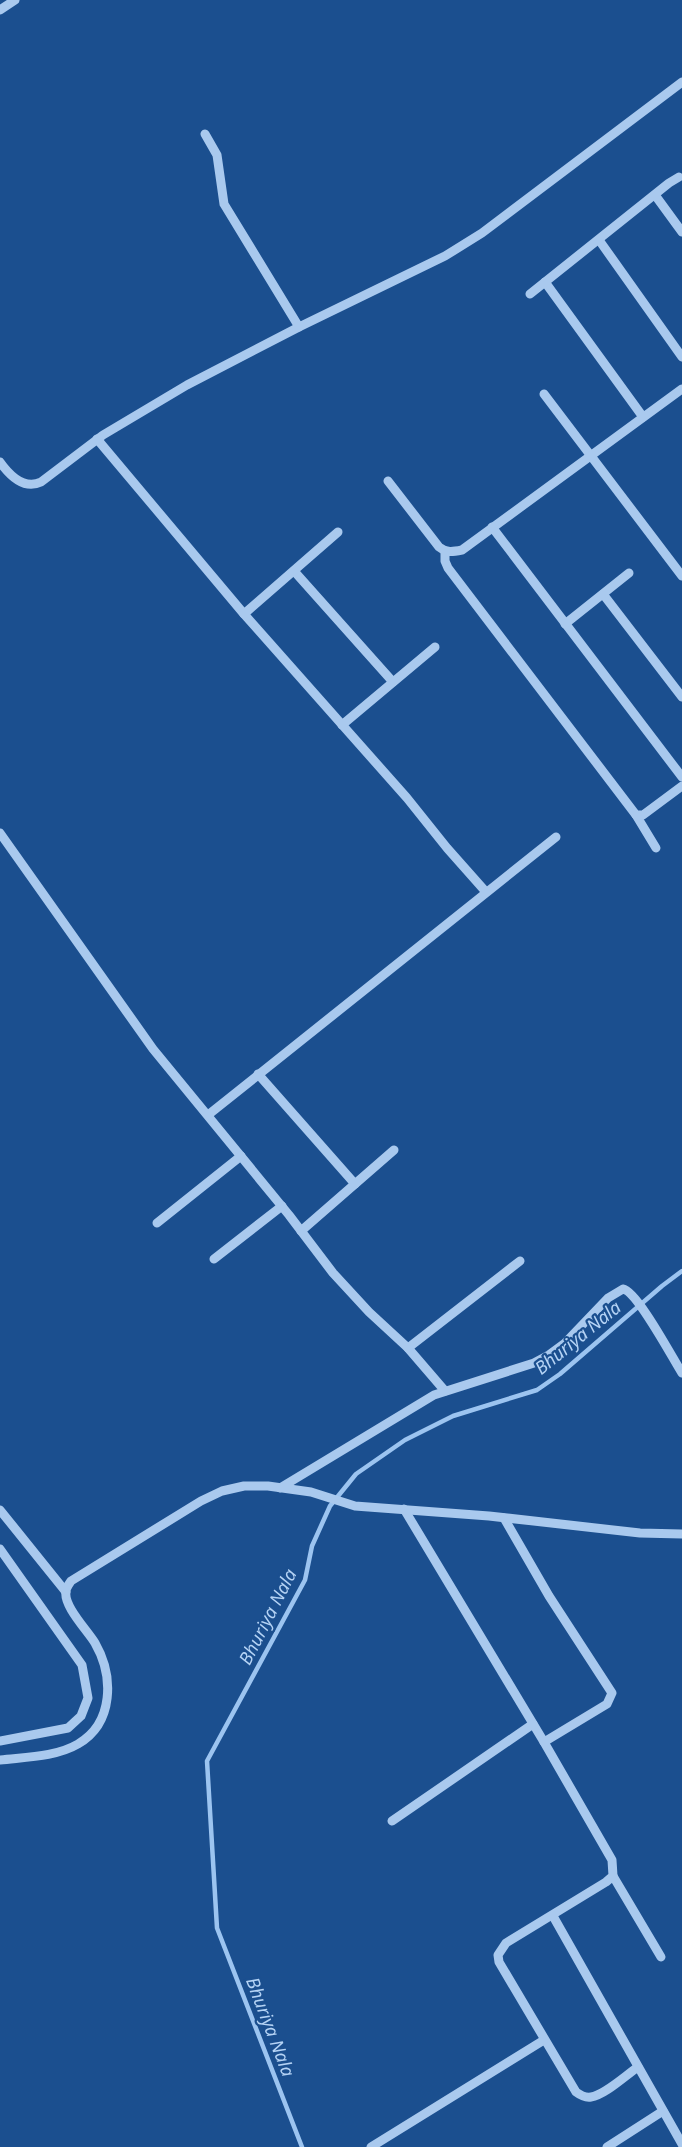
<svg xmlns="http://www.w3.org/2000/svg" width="682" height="2147" font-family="'Noto Sans',sans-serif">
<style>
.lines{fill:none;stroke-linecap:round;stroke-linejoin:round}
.stream{stroke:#9cc4f0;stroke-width:4.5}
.minor{stroke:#a9c9ee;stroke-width:9}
.labels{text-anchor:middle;stroke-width:4.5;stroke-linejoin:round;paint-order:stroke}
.water-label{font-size:18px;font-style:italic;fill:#b5d3f5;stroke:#1b4f8f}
</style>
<rect width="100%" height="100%" fill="#1b4f8f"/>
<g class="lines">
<path class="stream" d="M302,2147L217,1928L207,1761L305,1580L312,1546L330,1506L356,1474L405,1440L453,1416L537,1390L560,1374L662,1286L682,1271"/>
<g class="minor">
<path d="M0,10L15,0"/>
<path d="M205,134L217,155L224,204L299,327"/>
<path d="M655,195L682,232"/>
<path d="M599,240L682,357"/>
<path d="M545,282L643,417"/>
<path d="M530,294L669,183L679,177"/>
<path d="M544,394L682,576"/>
<path d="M97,439L244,614L407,798L447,848L486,892"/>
<path d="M0,462C10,476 24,490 41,482L103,435L187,385L299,327L445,256L482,233L682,82"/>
<path d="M388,481L439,547C447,553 452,552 462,550L682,389"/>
<path d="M492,527L682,777"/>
<path d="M445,551V561L448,568L636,815H643L682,786"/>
<path d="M294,571L393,682"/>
<path d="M603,594L682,697"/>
<path d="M244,614L338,532"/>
<path d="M565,624L629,573"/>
<path d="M342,725L435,647"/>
<path d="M636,815L656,848"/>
<path d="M0,833L153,1049L289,1215L333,1273L369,1312L408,1348L445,1391"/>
<path d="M258,1074L355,1184"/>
<path d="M208,1115L556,837"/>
<path d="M157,1223L241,1156"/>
<path d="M301,1231L394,1150"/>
<path d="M214,1259L282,1206"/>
<path d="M408,1348L520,1261"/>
<path d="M280,1488L434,1395L534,1363L549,1355L564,1344L608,1298L623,1289C637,1291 673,1359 682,1373"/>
<path d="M404,1509L544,1742L612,1860L613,1876L606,1882L506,1943L498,1955L499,1962L576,2092C580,2095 585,2098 591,2097C605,2095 626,2075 638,2067"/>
<path d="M0,1510L66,1592"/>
<path d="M504,1518L549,1596L612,1693L607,1704L544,1742"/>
<path d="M0,1549L82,1665L88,1698L81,1716L68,1728L0,1741"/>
<path d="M0,1760C25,1757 56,1757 78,1744C114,1723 114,1676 95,1643C88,1631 63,1606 66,1591C66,1588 69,1584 71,1581L201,1501L222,1491L244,1486H268L311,1492L355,1506L489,1516L640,1533L682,1534"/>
<path d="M392,1821L533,1724"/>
<path d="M613,1876L661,1957"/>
<path d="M553,1916L682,2144"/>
<path d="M371,2147L544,2040"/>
<path d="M607,2147L663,2111"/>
</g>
</g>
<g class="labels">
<g class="water-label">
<text transform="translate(578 1338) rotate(-39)" y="6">Bhuriya Nala</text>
<text transform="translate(268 1617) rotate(-63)" y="6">Bhuriya Nala</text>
<text transform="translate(270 2027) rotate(69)" y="6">Bhuriya Nala</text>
</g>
</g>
</svg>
